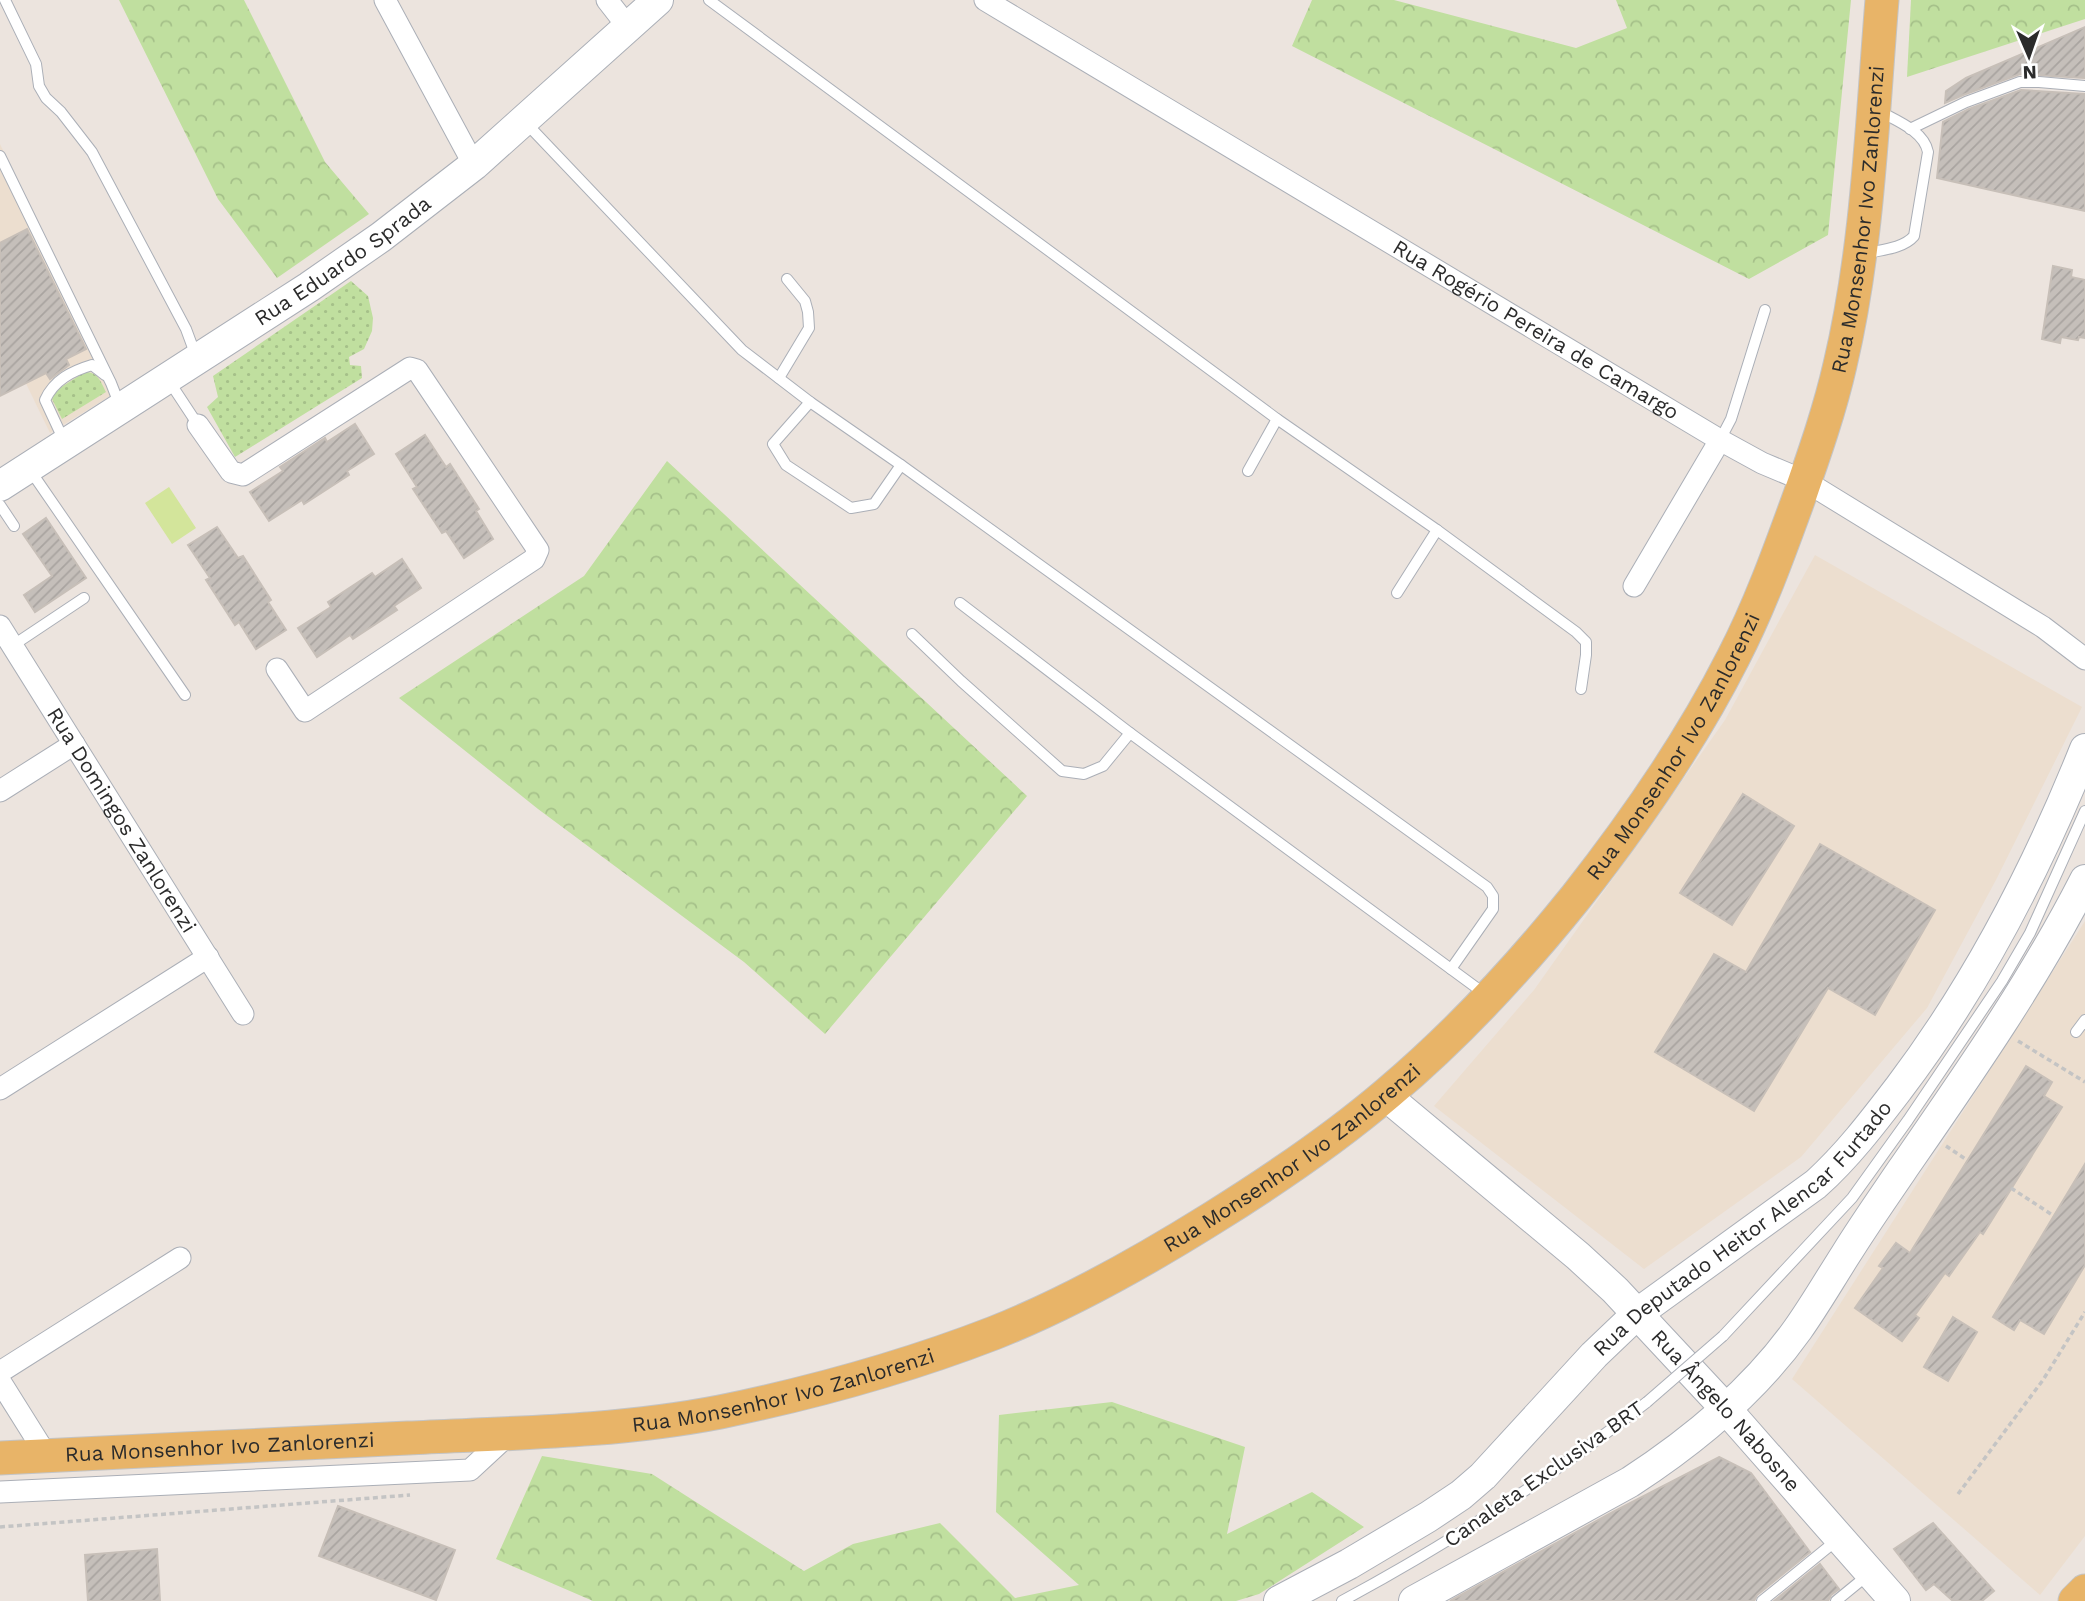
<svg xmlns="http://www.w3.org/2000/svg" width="2085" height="1601" font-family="'Work Sans',sans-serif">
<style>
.education{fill:#ecdecf}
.grass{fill:url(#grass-dots)}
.forest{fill:url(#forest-crowns)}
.pitch{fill:#d3e59b}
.building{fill:url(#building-hatch);stroke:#c7bfb8;stroke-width:2}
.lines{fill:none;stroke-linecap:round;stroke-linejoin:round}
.lane-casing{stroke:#abafb7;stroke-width:12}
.street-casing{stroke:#abafb7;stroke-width:23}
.secondary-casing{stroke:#abafb7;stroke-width:32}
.primary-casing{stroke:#c4c4c4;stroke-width:35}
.path{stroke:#c4c4c4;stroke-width:3.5;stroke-dasharray:5 3.5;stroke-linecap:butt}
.lane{stroke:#fff;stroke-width:10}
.street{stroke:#fff;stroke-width:21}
.secondary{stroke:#fff;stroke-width:30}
.primary{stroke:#e8b468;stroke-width:33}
.lane-bridge-casing{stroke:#abafb7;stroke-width:12;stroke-linecap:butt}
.lane-bridge{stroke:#fff;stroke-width:10}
.labels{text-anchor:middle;stroke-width:5;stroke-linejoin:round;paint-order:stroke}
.street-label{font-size:21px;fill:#2b2b2b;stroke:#fff}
</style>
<defs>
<pattern id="grass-dots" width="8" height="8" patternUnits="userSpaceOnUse" patternTransform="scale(1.75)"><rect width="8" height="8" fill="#c0df9f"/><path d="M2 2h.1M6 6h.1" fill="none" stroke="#a5c089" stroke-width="1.8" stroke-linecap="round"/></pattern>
<pattern id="forest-crowns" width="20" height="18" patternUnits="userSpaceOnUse" patternTransform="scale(1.75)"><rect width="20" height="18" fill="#c0df9f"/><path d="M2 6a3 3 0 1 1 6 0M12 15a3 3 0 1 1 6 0" fill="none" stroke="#a5c089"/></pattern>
<pattern id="building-hatch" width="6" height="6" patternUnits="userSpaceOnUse" patternTransform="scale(1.75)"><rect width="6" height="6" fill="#c5bfba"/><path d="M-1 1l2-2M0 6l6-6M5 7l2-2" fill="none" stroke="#a9a4a0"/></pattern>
</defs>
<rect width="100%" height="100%" fill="#ece4de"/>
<g class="education">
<path d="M0,144L120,390L50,433L0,330Z"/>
<path d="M1815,555L2082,707L1997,878L1927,1008L1801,1157L1644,1269L1434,1106L1534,990L1725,720Z"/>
<path d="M2085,921V1536L2040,1595L1792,1379Z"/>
</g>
<g class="grass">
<path d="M351,281L368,296L373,318L372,331L364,349L349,357L350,365L361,366L362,378L235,457L207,407L218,397L213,376Z"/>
<path d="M85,372C98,372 101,382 106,392L62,419L52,399L55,391Z"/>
</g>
<g class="forest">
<path d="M119,0H244L325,162L369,214L277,278L218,199Z"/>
<path d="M1312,0H1394L1576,48L1627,28L1616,0H1851L1828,235L1749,279L1292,46Z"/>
<path d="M1911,0H2085V19L1907,77Z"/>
<path d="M667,461L1027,796L825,1034L744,962L538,809L399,698L584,576Z"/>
<path d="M1112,1402L1245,1447L1227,1534L1312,1492L1364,1527L1259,1594L1236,1601H593L496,1559L542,1456L652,1474L804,1571L853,1544L940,1523L1015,1598L1079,1585L996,1512L999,1415Z"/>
</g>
<path class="pitch" d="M169,487L196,528L172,544L145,503Z"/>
<g class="building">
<path d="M2085,27V78L2020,74L1963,95L1945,103L1946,91L1966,78Z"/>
<path d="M2021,90L2085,94V211L1937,178L1943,122L1969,109Z"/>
<path d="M27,229L86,349L66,359L69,365L50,379L46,373L0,396V243Z"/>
<path d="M2053,266L2072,270L2071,277L2085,280V338L2079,337L2078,340L2061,337L2060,343L2042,339Z"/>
<path d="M355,424L374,454L347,471L349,475L304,504L302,500L269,521L250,492L283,471L280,467L325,438L327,442Z"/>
<path d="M425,435L446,467L450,464L479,509L476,511L493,539L464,558L446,531L442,533L413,489L417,487L396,454Z"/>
<path d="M46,518L86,578L35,612L24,595L52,576L23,534Z"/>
<path d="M217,527L238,558L243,556L271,600L268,602L286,630L256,649L239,622L235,625L206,580L210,578L188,545Z"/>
<path d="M402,559L421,588L394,606L397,610L353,639L350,635L317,657L298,628L331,607L328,602L372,573L375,577Z"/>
<path d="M1743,794L1794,826L1732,925L1680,893Z"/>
<path d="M1820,844L1935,910L1875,1015L1828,988L1754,1111L1655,1052L1714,954L1746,972Z"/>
<path d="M2026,1066L2052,1082L2044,1096L2062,1107L1983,1234L1980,1232L1949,1276L1945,1273L1915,1315L1919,1318L1902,1341L1855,1308L1883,1268L1879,1266L1896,1243L1910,1253Z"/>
<path d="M2085,1164V1265L2044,1334L2020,1320L2014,1330L1993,1317Z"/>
<path d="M1953,1317L1977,1332L1948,1381L1924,1367Z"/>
<path d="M1719,1457L1751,1473L1810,1552L1757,1595L1754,1601H1450L1613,1512Z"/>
<path d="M338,1506L455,1550L436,1600L319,1556Z"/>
<path d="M1933,1523L1994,1591L1982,1601H1953L1934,1584L1926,1590L1894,1549Z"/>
<path d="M157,1549L160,1601H88L85,1555Z"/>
<path d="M1820,1564L1839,1589L1831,1595L1828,1601H1774Z"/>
</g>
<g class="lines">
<g class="lane-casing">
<g id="lane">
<path d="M5,0L36,64L39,86L46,98L61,112L92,152L186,329L196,356"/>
<path d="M709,0L1277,419L1437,530L1576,632L1586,642V655L1581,689"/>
<path d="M526,123L742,350L810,402L901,465L1487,887L1493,896V909L1451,969"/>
<path d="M1910,129L1966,102L2020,82H2039L2085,86"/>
<path d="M0,156L111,383L120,406"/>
<path d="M1863,254C1879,250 1903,249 1914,236L1928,152C1924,131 1897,121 1879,111"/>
<path d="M779,378L809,328L808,312L805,301L787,279"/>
<path d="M169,381L198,425"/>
<path d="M810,402L773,444L786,465L851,508L874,504L901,465"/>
<path d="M1720,440L1731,419L1765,310"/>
<path d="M65,443L45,400C54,380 72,371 92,365L105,375"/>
<path d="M30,470L185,695"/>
<path d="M1248,471L1277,419"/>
<path d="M0,505L14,526"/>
<path d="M1397,593L1437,530"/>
<path d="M960,603L1130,733L1485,994"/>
<path d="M912,634L961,681L1062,771L1084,774L1103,766L1130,733"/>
<path d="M12,646L84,598"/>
<path d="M2076,1032L2085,1020"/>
<path d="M1723,1336L1852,1198L1908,1120L2002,981L2030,933L2085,811"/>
<path d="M1342,1601C1450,1543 1551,1477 1647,1402"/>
<path d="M1762,1601L1837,1540"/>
<path d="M1836,1601L1869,1574"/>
</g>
</g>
<g class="street-casing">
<g id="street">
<path d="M385,0L474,165"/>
<path d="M607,0L628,27"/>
<path id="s1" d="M985,0L1720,440L1762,463L1805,481L2043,627L2085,659"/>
<path d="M198,425L231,472L243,475L410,368L417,370L538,550L534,559L305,711L277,669"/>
<path d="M1634,586L1720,440"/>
<path id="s2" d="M0,626L243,1014"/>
<path d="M0,791L74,744"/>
<path d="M0,1089L208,957"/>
<path d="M0,1372L180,1258"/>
<path d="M0,1381L47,1456"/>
<path d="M0,1492L470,1470L509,1434"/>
</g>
</g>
<g class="secondary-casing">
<g id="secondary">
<path id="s3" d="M0,486L309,287L381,237L474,165L658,0"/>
<path id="s4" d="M1386,1096L1578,1256L1615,1290L1726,1409L1895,1601"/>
<path id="s5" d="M1279,1601L1349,1564L1428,1517L1461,1495L1483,1476L1594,1355L1638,1313L1816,1184C1848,1155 1873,1122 1899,1088C1977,985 2037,869 2085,749"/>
<path d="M1414,1601L1630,1482C1693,1441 1754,1391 1798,1329C1815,1305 1830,1279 1846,1254C1864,1225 1883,1198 1902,1170C1967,1076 2033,982 2085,880"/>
</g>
</g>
<g class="primary-casing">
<g id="primary">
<path id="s6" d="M0,1458C136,1451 272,1445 408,1438C512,1433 617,1432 720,1412C812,1393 906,1367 994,1333C1070,1303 1142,1262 1211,1219C1272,1181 1333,1140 1388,1093C1458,1034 1519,968 1576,897C1635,822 1690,743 1733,658C1760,606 1780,550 1800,495C1815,452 1830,409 1840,365C1868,247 1872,121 1882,0"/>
<path d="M2075,1601L2085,1591"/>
</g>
</g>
<g class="path">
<path d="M2018,1041L2085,1082"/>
<path d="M1946,1146L1967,1160"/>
<path d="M2011,1188L2054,1216"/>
<path d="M1958,1494L2043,1380L2085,1312"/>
<path d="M0,1527L410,1495"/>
</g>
<use href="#lane" class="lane"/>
<use href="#street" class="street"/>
<use href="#secondary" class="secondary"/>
<use href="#primary" class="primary"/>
<g class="lane-bridge-casing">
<path id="lane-bridge" d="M1647,1402L1723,1336"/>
</g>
<use href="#lane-bridge" class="lane-bridge"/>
</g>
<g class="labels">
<g class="street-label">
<text dy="7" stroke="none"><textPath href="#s6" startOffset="2488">Rua Monsenhor Ivo Zanlorenzi</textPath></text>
<text dy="7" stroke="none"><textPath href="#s3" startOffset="410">Rua Eduardo Sprada</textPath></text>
<text dy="7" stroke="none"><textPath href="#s1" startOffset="642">Rua Rogério Pereira de Camargo</textPath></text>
<text dy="7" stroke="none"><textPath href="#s6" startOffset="1922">Rua Monsenhor Ivo Zanlorenzi</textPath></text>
<text dy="7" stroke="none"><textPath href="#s2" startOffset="229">Rua Domingos Zanlorenzi</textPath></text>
<text dy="7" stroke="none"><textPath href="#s6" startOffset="1354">Rua Monsenhor Ivo Zanlorenzi</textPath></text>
<text dy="7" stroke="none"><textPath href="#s5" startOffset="600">Rua Deputado Heitor Alencar Furtado</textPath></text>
<text dy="7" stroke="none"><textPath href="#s6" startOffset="788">Rua Monsenhor Ivo Zanlorenzi</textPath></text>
<text dy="7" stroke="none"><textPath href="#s4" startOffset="464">Rua Ângelo Nabosne</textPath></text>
<text dy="7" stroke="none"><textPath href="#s6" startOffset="220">Rua Monsenhor Ivo Zanlorenzi</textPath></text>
<text transform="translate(1544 1474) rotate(-35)" y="7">Canaleta Exclusiva BRT</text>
</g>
</g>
<g transform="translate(2029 56) rotate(178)" stroke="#ffffff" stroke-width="5" paint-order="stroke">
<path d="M0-5L12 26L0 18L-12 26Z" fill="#2b2b2b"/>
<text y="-10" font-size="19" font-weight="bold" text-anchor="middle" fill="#2b2b2b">N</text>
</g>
</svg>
